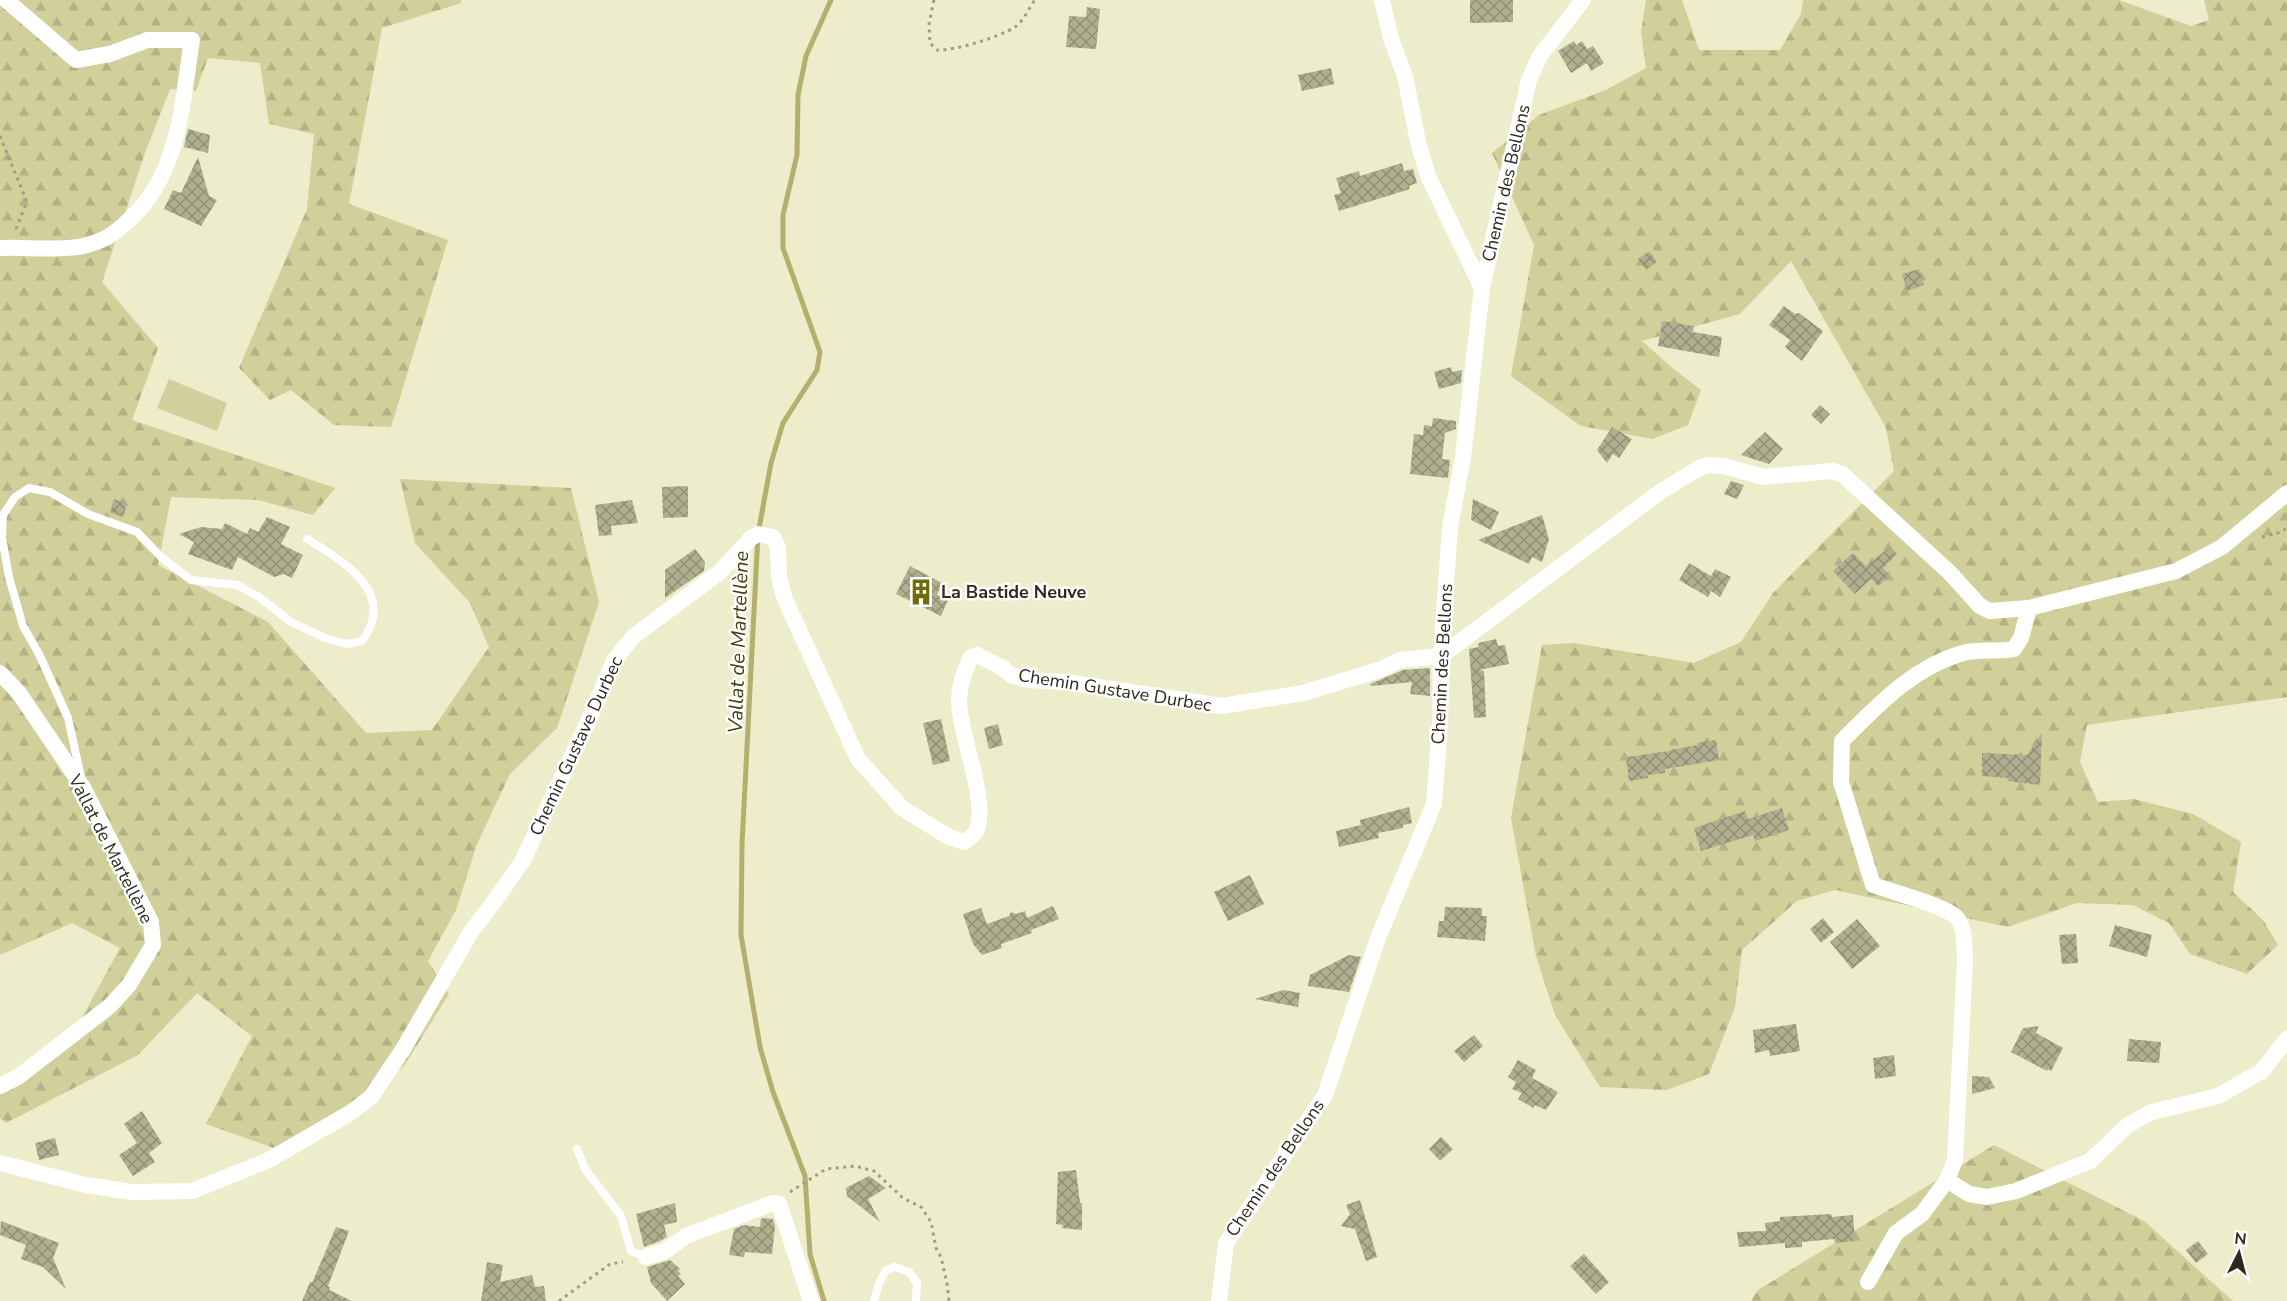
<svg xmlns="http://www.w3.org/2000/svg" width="2287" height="1301" font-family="'Nunito Sans',sans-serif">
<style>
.grass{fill:#d1cf9a}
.forest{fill:url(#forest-firs)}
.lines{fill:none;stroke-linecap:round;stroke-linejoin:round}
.stream{stroke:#b3b06e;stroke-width:5}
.building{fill:url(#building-cross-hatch)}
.path{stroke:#9f9e85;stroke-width:3;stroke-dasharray:3 4.5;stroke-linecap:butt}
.service{stroke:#fff;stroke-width:8}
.minor{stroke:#fff;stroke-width:16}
.labels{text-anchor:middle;stroke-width:5;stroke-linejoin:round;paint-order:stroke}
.street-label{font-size:18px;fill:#2b2a1e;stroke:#fff}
.poi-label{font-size:18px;font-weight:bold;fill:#2b2a1e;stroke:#fff;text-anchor:start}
.water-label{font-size:20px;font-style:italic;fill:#403d07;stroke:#fff}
</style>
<defs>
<pattern id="forest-firs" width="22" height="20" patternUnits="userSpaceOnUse" patternTransform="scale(1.5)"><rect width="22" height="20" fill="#d1cf9a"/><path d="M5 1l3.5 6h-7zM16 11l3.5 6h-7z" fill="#b4b284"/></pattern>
<pattern id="building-cross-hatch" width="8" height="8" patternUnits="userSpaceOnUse" patternTransform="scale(1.5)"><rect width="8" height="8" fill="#b0b090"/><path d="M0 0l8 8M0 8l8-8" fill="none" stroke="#8f8f75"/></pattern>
</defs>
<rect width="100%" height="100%" fill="#edeccb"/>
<path class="grass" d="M169,379L227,403L217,431L157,408Z"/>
<g class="forest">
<path d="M0,0H461V3L382,28L349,204L448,240L391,427L334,425L291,390L270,400L239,368L307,209L314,134L269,124L260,63L208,58L196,91L170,89L145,153L102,282L158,348L132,420L335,488L313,515L258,500L171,497L158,565L268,622L366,733L432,730L489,647L470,603L415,543L400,479L571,488L599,602L557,728L510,774L477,844L456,910L428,961L449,994L404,1066L293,1155L206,1124L252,1036L197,993L138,1055L6,1123L0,1118V1092L81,1019L120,948L72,923L0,955Z"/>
<path d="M1646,0H1682L1699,50H1780L1801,14L1803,0H2119L2191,26L2209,20L2204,0H2287V697L2087,725L2080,762L2098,802L2134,799L2193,814L2241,842L2233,892L2263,920L2278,945L2247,974L2190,954L2169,923L2133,905L2077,903L2008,927L1835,890L1797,901L1742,950L1735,1007L1709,1074L1667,1090L1600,1087L1555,1015L1536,956L1511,818L1542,645L1574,643L1694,663L1741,642L1773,593L1894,471L1886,428L1791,261L1740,314L1642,341L1671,367L1701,390L1688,425L1652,439L1581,426L1511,376L1534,245L1492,153L1539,115L1606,90L1646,68L1641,32Z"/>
<path d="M1994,1145L2144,1221L2233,1301H1751L1758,1290Z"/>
</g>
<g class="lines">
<path class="stream" d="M824,1301L810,1254L805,1176L773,1092L760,1047L741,935L742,844L758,534L771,463L783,423L817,370L820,352L783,248V215L797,155L798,95L806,56L831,0"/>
</g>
<g class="building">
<path d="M1470,0H1513V22L1470,23Z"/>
<path d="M1087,7L1100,9L1096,49L1066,47L1069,16L1086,17Z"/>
<path d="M1574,41L1576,45L1582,41L1587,49L1593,46L1604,63L1591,71L1587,63L1571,73L1558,51Z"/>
<path d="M1331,68L1334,84L1302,91L1298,75Z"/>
<path d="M188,129L210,135L208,153L184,147Z"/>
<path d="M198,157L209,196L217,200L201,226L164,209L173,190L181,193Z"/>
<path d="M1402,163L1404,171L1413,169L1417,183L1409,186L1410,189L1339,211L1334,195L1341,193L1336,178L1359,171L1360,176Z"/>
<path d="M1649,251L1657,262L1646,270L1638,259Z"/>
<path d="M1919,269L1924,285L1907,291L1902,274Z"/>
<path d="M1784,306L1795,314L1799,313L1823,331L1802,361L1785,347L1790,340L1769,325Z"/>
<path d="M1662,321L1694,326L1693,332L1722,337L1719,357L1658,346Z"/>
<path d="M1451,367L1452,372L1462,370L1461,383L1439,389L1434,372Z"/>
<path d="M1820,405L1830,414L1821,424L1811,415Z"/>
<path d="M1433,418L1456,421V429L1445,433L1442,459L1450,460L1448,478L1410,474L1414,434L1423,435L1424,425L1432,426Z"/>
<path d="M1612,427L1632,439L1619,458L1613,454L1607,463L1597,450Z"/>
<path d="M1765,432L1783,449L1769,464L1741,455Z"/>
<path d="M1731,481L1744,485L1737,499L1724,494Z"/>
<path d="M688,486V517L663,518L662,487Z"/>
<path d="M114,499L127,504L123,517L110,512Z"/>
<path d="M1473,499L1499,512L1491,530L1471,520Z"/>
<path d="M632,500L638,523L611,526L612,535L599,536L595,505Z"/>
<path d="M1542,515L1549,539L1542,562L1532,557L1529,564L1478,540Z"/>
<path d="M267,517L290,527L281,544L303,555L292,578L284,574L274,577L238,557L232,570L188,554L194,542L179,534L201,527L222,529L225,523L247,534L250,528L258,532Z"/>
<path d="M1890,547L1897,554L1883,568L1890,576L1878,586L1871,579L1855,594L1833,571L1853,553L1866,566Z"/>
<path d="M695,549L705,562L704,571L665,598V570Z"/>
<path d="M1689,563L1711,576L1715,569L1731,577L1720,597L1711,591L1708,597L1679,580Z"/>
<path d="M910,566L942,583L937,595L948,600L941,616L896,594Z"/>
<path d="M1496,639L1498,646L1505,645L1509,664L1479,670L1484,671L1486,717L1474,718L1469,649L1479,647L1478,643Z"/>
<path d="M1430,668V696L1410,694L1412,682L1371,686L1370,684L1403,670Z"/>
<path d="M941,719L950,761L933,765L923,723Z"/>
<path d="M998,724L1003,745L989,749L984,728Z"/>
<path d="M2042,733L2040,785L2008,781V778L1982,776V753L2027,755Z"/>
<path d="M1716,740L1719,760L1665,769V773L1647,775L1648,778L1629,781L1626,757L1670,751V750L1698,745L1697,743Z"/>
<path d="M1409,807L1412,823L1403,825V828L1378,833L1379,838L1339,847L1336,831L1361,825L1360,820Z"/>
<path d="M1782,808L1789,830L1755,841L1753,835L1701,851L1694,828L1745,811L1748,819Z"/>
<path d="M1250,875L1264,904L1228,921L1214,892Z"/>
<path d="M1053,906L1059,919L1031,930L1032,933L1001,944L1002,948L982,955L973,944L963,914L981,908L987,924L1009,916L1011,912L1016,914L1025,911L1027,918Z"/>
<path d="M1445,907L1482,908V916H1487L1485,941L1437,937L1439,921H1444Z"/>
<path d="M1823,918L1834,932L1821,943L1810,929Z"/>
<path d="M1857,919L1880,946L1852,969L1830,942Z"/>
<path d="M2115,925L2152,935L2147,957L2109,946Z"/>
<path d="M2076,934L2078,963L2062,964L2059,935Z"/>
<path d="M1349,955L1361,957L1349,992L1308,986L1310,975Z"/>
<path d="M1283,990L1300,993L1298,1007L1255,999Z"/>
<path d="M1796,1024L1800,1051L1770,1056L1769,1050L1755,1053L1753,1030Z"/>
<path d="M2039,1026L2036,1033L2063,1048L2051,1071L2048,1069L2047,1071L2011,1052L2023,1028Z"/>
<path d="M1474,1035L1483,1046L1464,1062L1454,1051Z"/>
<path d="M2129,1039L2161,1042L2159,1063L2127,1061Z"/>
<path d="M1894,1055L1896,1076L1875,1079L1873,1058Z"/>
<path d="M1518,1060L1536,1070L1532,1078L1558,1092L1546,1110L1535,1105L1533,1108L1518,1099L1522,1093L1512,1089L1516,1082L1508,1077Z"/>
<path d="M1972,1076L1989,1077L1995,1088L1972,1094Z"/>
<path d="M142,1111L162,1143L149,1153L155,1162L133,1176L119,1155L137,1143L124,1124Z"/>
<path d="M1441,1137L1453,1149L1440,1161L1429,1149Z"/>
<path d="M55,1138L59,1155L39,1160L35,1143Z"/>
<path d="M1076,1170L1080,1203H1082V1230L1062,1228L1063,1225L1056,1224L1058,1172Z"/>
<path d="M869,1176L886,1188L868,1199L880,1222L847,1196L846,1188Z"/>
<path d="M1360,1200L1377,1257L1366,1261L1355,1229L1341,1226L1350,1214L1346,1205Z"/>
<path d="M675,1203L677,1222L664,1225L667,1237L660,1241L644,1247L636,1214Z"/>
<path d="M1831,1214L1832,1217L1853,1215L1855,1241L1835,1243L1834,1239L1802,1242V1247L1785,1248V1243L1739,1247L1737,1232L1766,1231L1765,1223L1780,1221V1217Z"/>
<path d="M764,1218L773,1219L775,1227L772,1254L745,1252L744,1257L729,1255L734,1229L744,1225L760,1227L761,1219Z"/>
<path d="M1,1221L59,1243L53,1258L66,1289L43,1267L21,1259L26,1245L0,1235Z"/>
<path d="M336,1227L349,1231L328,1286L330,1287L329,1290L352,1301H302L310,1282L312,1283Z"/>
<path d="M2198,1241L2208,1254L2196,1263L2186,1250Z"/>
<path d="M1584,1254L1609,1282L1596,1294L1570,1266Z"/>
<path d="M670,1260L680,1269L678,1271L681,1274L678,1276L685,1284L667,1301L651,1283L647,1267Z"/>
<path d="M487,1262L503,1265L500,1282L532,1275L535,1287L544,1286L546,1301H481Z"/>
</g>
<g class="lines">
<g class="path">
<path d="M934,0L929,24L930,43L937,50C954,51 1000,37 1015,27C1023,22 1029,8 1035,0"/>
<path d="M0,136L27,202L15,231"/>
<path d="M2262,537L2281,532L2287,528"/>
<path d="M790,1192L826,1169L855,1166L874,1171L903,1198L921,1207L931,1222L936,1248L941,1257L947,1283L949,1301"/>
<path d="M559,1301L610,1264L623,1262"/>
</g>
<g class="service">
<path d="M81,777L68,718L40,656L23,626L9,577L2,538L3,515L15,497L29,488L50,492L88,514L137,532L161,557L191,580L237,585L259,597L291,622L325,638L347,644L362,641C398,593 343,561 307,539"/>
<path d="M577,1149L585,1169L621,1216L631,1251L646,1257"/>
<path d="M874,1301L879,1283L886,1270L895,1267L909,1272L917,1283L916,1301"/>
</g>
<g class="minor">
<path d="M1382,0L1391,39L1405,76L1418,142L1428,176L1482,288"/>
<path d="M0,248C23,247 63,251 83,246C105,241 114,234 130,219C180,174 182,102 192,40H147L110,54L76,60L6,0"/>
<path d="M0,673L19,693L84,789L151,922L153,945L129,985L110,1006L18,1077L0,1086"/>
<path d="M0,1163L86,1185L132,1192L192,1191L267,1161L350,1113L371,1097L402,1051L471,932L499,895L523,860L587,724L615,659L634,636L720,572L751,538L758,534L773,537L778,547L779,577L784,597L858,759L902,808L947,836L964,842C969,839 975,835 977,829C988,800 960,736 959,702C959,685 964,672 971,657L977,655L1003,668L1011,675L1028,680L1066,682L1222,706L1303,693L1379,670L1400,660L1441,656L1660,492L1699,468L1708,465L1724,466L1764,477L1832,471L1842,474L1949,572L1980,606L1990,611L2029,608L2176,571L2222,547L2287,493"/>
<path d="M1947,1180L1969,1194L1987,1197L2016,1191L2090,1161L2128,1125L2152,1112L2218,1096L2262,1071L2287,1039"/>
<path d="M646,1257L665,1251L686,1236L773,1203L779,1204L811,1301"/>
<path d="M1868,1282L1896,1233L1922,1214L1947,1180L1955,1160L1965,960C1964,948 1966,929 1957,918C1947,906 1890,891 1873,885L1841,782L1842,741C1877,706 1913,667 1963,653C1978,649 1998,652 2014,649L2021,638L2029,608"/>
<path d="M1219,1301L1226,1243L1325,1095L1378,938L1434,804L1440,725L1441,656L1450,527L1463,457L1482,288L1529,80L1540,56L1583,0"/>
</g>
</g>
<defs>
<g id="building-bare" transform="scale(2.07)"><path d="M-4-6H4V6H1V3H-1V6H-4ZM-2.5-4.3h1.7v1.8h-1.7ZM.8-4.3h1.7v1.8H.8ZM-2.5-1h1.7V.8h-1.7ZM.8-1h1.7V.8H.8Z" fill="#706b06" stroke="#fff" stroke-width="2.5" paint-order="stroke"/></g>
</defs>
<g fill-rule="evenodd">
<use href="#building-bare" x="921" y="592"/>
</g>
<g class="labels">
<g class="street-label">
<text transform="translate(1506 183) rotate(-77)" y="6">Chemin des Bellons</text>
<text transform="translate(1442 664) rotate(-87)" y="6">Chemin des Bellons</text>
<text transform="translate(1115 690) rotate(9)" y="6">Chemin Gustave Durbec</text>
<text transform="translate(576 746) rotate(-65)" y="6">Chemin Gustave Durbec</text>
<text transform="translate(111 849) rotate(63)" y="6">Vallat de Martellène</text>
<text transform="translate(1275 1168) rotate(-56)" y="6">Chemin des Bellons</text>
</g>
<g class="poi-label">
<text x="941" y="598">La Bastide Neuve</text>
</g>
<g class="water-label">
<text transform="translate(738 642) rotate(-88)" y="7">Vallat de Martellène</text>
</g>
</g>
<g transform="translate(2239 1253) rotate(6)" stroke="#ffffff" stroke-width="4.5" paint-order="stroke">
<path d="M0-4.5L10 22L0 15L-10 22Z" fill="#2b2a1e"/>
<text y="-9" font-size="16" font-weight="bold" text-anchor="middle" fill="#2b2a1e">N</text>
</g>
</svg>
